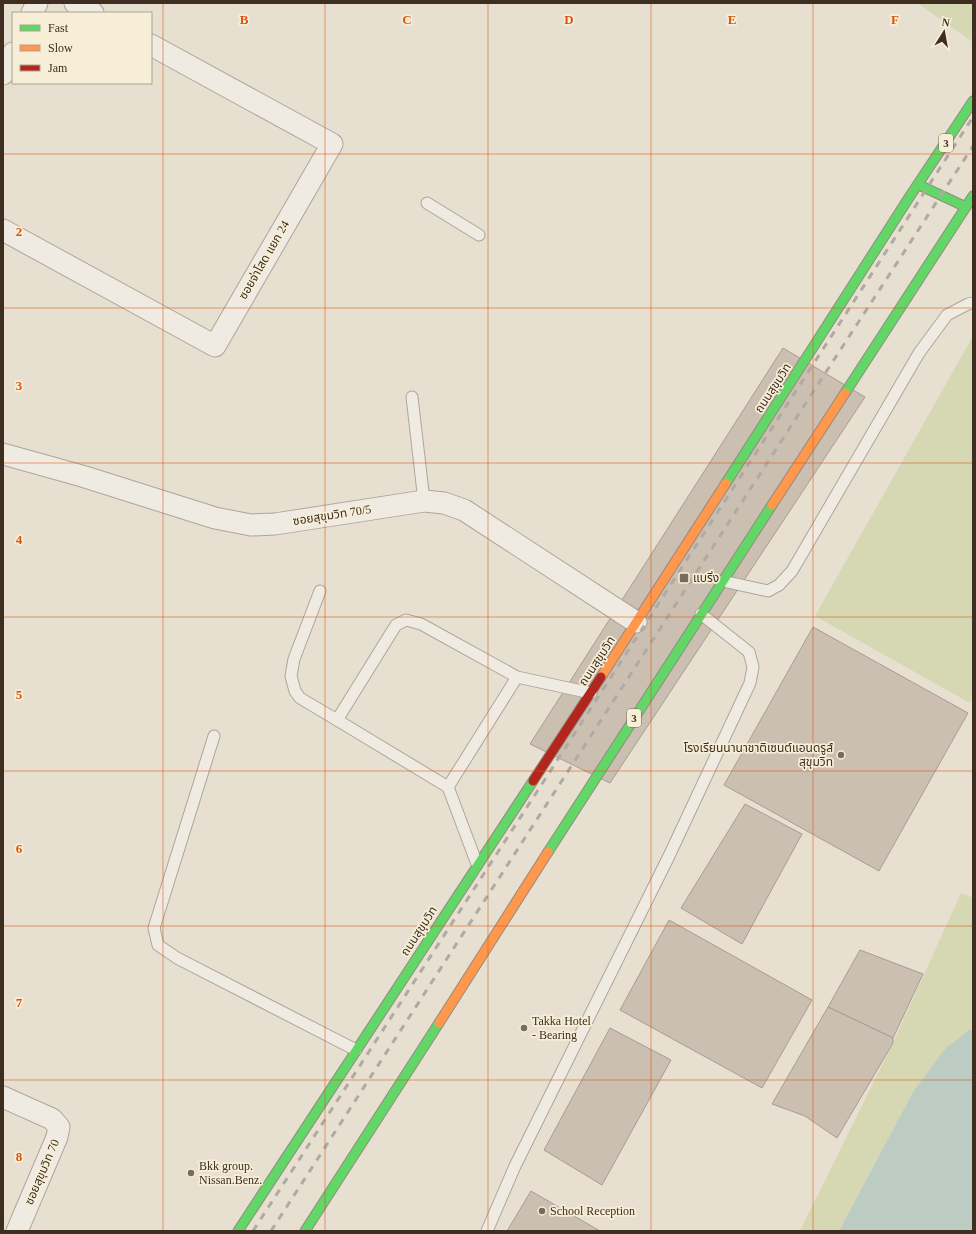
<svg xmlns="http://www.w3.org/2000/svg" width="976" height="1234" font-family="'Times New Roman','Noto Sans Thai',serif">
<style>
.green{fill:#d6d7b3}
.water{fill:#bcccc2}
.building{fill:#cbbfb2;stroke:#a89c90}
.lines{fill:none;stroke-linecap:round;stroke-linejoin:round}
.lane-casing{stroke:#ada599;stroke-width:13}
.street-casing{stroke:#ada599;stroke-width:23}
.fast-casing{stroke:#928b80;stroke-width:11}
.slow-casing{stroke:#928b80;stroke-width:11}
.jam-casing{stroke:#928b80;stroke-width:11}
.lane{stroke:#efebe3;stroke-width:11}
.street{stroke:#efebe3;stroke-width:21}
.fast{stroke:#63d668;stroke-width:9}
.slow{stroke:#ff974d;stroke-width:9}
.jam{stroke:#b3261e;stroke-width:9}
.rail{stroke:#afaaa2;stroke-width:3;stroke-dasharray:7 7;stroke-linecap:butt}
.grid{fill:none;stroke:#d7550e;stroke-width:1;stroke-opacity:0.55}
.poi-dot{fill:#786c5e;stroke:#f7eed8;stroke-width:1.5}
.labels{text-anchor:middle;stroke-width:3.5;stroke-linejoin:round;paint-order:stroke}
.shield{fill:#f7eed8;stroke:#756857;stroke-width:1}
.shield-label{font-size:11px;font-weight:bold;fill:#3d2e20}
.street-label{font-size:12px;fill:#3d2e20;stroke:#f7eed8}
.poi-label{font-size:12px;fill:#3d2e20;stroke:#f7eed8;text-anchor:start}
.grid-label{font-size:13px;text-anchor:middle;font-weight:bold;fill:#d7550e;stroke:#f7eed8;stroke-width:3.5;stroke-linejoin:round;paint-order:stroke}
</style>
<rect width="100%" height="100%" fill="#e7e0d1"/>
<g class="green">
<path d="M917,3H973V42Z"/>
<path d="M973,336V697L970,703L815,616Z"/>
<path d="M961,893L973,898V1030H969L913,1092L839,1231H800L893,1043Z"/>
</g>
<path class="water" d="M969,1030H973V1231H839L913,1092L945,1049Z"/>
<g class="building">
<path d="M783,348L865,397L610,783L530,744Z"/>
<path d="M813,627L968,713L879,871L724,785Z"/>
<path d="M745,804L802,834L742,944L681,908Z"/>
<path d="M669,920L812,1000L762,1088L620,1010Z"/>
<path d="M860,950L923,974L893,1038L828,1007Z"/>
<path d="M828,1007L893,1038V1043L837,1138L805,1116L772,1104Z"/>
<path d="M610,1028L671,1060L602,1185L544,1150Z"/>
<path d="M531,1191L600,1231H507Z"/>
</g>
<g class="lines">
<g class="lane-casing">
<g id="lane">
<path d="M427,203L479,235"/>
<path d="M412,397L424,501"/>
<path d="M723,581L768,591L779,585L792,571L919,353L947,315L968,304L973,303"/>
<path d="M320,591L294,659L291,676L295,691L300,698L337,720"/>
<path d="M214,736L154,928L158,945L177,958L356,1050"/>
<path d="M448,787L517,677"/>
<path d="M477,864L448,787L337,720L396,625L406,620L421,624L517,677L591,693"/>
<path d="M487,1231L515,1166L669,856L750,683L753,667L749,652L701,614"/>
</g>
</g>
<g class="street-casing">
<g id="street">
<path d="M75,3L93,13"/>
<path d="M32,13L37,3"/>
<path d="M3,74L13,53"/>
<path d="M3,230L215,346L332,144L151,45"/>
<path d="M3,454L82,476L215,518L251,525L275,524L424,501L444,503L464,510L636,622"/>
<path d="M3,1097L52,1119L59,1127L57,1137L17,1231"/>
</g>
</g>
<g class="fast-casing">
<g id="fast">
<path d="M919,185L966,207"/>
<path d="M845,393L973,196"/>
<path d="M726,483L910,196L973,101"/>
<path d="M548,852L772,505"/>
<path d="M238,1231L533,781"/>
<path d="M305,1231L439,1023"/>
</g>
</g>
<g class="slow-casing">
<g id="slow">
<path d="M772,505L845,393"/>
<path d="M601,677L726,483"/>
<path d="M439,1023L548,852"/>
</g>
</g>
<g class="jam-casing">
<path id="jam" d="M533,781L601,677"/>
</g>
<use href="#lane" class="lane"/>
<use href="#street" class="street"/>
<use href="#fast" class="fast"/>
<use href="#slow" class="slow"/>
<use href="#jam" class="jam"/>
<g class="rail">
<path d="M253,1231L973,117"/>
<path d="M271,1231L813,392L973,146"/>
</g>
</g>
<path class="grid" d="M163,3V1231M325,3V1231M488,3V1231M651,3V1231M813,3V1231M3,154H973M3,308H973M3,463H973M3,617H973M3,771H973M3,926H973M3,1080H973"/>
<g class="poi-dot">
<rect x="679" y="573" width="10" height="10" rx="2"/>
<circle cx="841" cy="755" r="4"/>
<circle cx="524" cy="1028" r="4"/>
<circle cx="191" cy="1173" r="4"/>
<circle cx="542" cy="1211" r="4"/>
</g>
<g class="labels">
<g class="shield">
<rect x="939" y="134" width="14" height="18" rx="3"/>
<rect x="627" y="709" width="14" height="18" rx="3"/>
</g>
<g class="shield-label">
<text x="946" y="147">3</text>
<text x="634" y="722">3</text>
</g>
<g class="street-label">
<text transform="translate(264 260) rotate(-60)" y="4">ซอยจ่าโสด แยก 24</text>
<text transform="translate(773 388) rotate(-57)" y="4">ถนนสุขุมวิท</text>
<text transform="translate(332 515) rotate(-9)" y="4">ซอยสุขุมวิท 70/5</text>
<text transform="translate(597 661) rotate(-57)" y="4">ถนนสุขุมวิท</text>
<text transform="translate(419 931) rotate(-57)" y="4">ถนนสุขุมวิท</text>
<text transform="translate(42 1172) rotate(-67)" y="4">ซอยสุขุมวิท 70</text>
</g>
<g class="poi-label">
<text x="693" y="582">แบริ่ง</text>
<text x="833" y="752" text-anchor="end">โรงเรียนนานาชาติเซนต์แอนดรูส์<tspan x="833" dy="14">สุขุมวิท</tspan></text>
<text x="532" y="1025">Takka Hotel<tspan x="532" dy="14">- Bearing</tspan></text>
<text x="199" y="1170">Bkk group.<tspan x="199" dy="14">Nissan.Benz.</tspan></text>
<text x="550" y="1215">School Reception</text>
</g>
</g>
<g class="grid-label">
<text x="244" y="24">B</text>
<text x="407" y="24">C</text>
<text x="569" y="24">D</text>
<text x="732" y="24">E</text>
<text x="895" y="24">F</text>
<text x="19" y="236">2</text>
<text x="19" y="390">3</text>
<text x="19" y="544">4</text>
<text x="19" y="699">5</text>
<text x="19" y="853">6</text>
<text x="19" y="1007">7</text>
<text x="19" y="1161">8</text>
</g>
<rect width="976" height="1234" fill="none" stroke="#3d2e20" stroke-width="8"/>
<rect x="12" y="12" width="140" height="72" fill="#f7eed8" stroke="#ada18e"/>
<rect x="20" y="25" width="20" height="6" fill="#63d668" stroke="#ada18e"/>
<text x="48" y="32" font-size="12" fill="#3d2e20">Fast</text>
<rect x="20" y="45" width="20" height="6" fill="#ff974d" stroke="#ada18e"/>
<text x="48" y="52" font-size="12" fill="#3d2e20">Slow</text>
<rect x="20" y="65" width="20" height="6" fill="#b3261e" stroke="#ada18e"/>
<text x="48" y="72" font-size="12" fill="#3d2e20">Jam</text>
<g transform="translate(944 32) rotate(11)" stroke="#f7eed8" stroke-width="3" paint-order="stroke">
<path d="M0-3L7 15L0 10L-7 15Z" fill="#3d2e20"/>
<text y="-6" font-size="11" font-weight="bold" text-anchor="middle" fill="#3d2e20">N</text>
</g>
</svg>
